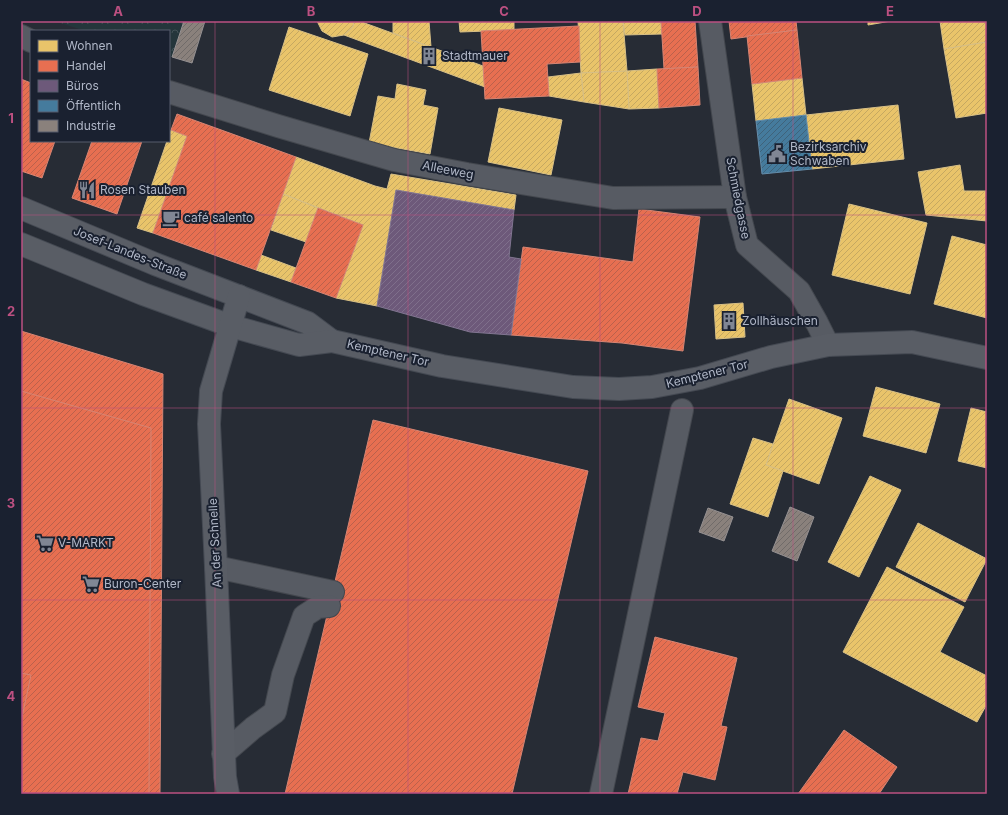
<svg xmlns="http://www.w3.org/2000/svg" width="1008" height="815" font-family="Inter,sans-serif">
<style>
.park{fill:url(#park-crowns)}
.homes{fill:url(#homes-hatch);stroke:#d8c086}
.shops{fill:url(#shops-hatch);stroke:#d68574}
.offices{fill:url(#offices-hatch);stroke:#817591}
.public{fill:url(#public-hatch);stroke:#658daa}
.industry{fill:url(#industry-hatch);stroke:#959192}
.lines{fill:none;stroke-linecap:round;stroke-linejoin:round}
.minor-casing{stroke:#43474e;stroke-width:24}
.major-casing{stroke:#444952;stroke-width:24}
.minor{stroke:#575b63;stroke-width:22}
.major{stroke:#595d65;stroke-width:22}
.grid{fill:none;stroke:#bc5081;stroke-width:1;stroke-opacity:0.55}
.labels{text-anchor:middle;stroke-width:4;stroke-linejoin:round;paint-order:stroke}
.poi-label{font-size:12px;fill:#b0b7c7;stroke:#1a2130;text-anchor:start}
.street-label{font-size:12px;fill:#b0b7c7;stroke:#1a2130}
.neatline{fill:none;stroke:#bc5081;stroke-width:1.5}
.grid-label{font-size:13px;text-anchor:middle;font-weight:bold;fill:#bc5081}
</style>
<defs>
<pattern id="park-crowns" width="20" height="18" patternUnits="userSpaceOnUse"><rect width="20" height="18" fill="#24363b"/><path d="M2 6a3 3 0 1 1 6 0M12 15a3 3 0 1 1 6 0" fill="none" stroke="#415156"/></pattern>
<pattern id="homes-hatch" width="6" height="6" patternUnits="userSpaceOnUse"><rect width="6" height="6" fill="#e9c46a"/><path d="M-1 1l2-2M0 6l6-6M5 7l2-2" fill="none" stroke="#c5a861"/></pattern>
<pattern id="shops-hatch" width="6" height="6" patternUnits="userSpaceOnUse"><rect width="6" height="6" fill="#e76f51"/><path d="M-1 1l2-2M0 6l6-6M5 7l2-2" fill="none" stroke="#ba614c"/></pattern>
<pattern id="offices-hatch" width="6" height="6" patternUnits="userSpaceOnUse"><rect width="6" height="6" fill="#6d597a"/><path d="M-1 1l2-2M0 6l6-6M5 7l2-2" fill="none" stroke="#7f6f8b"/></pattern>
<pattern id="public-hatch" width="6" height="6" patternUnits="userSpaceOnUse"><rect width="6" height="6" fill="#457b9d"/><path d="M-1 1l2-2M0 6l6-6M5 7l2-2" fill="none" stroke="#3f637b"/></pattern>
<pattern id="industry-hatch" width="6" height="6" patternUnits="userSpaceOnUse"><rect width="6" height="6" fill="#8a817c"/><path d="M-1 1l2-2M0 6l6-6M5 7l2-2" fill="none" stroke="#706b69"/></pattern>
</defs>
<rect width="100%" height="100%" fill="#272c35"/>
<path class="park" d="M54,21H184L172,57L169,56V31H86Z"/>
<g class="homes">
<path d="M317,21H354L353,27L344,35L332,37L322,31Z"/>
<path d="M354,21H359L483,66L485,87L344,35L353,27Z"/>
<path d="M393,21H429L431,47L393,33Z"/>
<path d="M459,21H514V30L460,32Z"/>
<path d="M578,21H623L627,71L581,73Z"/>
<path d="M623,21H661L662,34L625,35Z"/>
<path d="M868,21H891L868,25Z"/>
<path d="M940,21H987V42L944,49Z"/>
<path d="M289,27L368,54L350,116L269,90Z"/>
<path d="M987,42V113L956,118L944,49Z"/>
<path d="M657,69L659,108L629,109L627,71Z"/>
<path d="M627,71L629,109L584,102L581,73Z"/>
<path d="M581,73L584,102L549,96L548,77Z"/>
<path d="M802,78L806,115L756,121L752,84Z"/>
<path d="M397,84L426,90L423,105L438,108L430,154L369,143L378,96L395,99Z"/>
<path d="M898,105L904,159L812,169L806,115Z"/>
<path d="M499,108L562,120L551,175L488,162Z"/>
<path d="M171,130L187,136L153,233L137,228L167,141H169Z"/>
<path d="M296,157L375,186L387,189L391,174L516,195L514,210L396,190L377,306L336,298L363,225L283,194Z"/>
<path d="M960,165L964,191H987V221L926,215L918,172Z"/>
<path d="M283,194L318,208L306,242L271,230Z"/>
<path d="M849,204L927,223L910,294L832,275Z"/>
<path d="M952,236L987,245V318L934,304Z"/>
<path d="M261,255L296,268L291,282L256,270Z"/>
<path d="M743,303L745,337L716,339L714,305Z"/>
<path d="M876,387L940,404L926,453L863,436Z"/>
<path d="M789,399L842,418L819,484L766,465Z"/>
<path d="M971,408L987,412V468L958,461Z"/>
<path d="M753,438L773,444L766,465L783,471L768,517L730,504Z"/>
<path d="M870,476L901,490L859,577L828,562Z"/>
<path d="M918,523L987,559L965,602L896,567Z"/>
<path d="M887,567L964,607L940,652L987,676V704L977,722L843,652Z"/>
</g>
<g class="shops">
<path d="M661,21H695L698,67L664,69Z"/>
<path d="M729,21H796L797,30L731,39Z"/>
<path d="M579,26L580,62L547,64L549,96L485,99L481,31Z"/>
<path d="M797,30L802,78L752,84L747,36Z"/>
<path d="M698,67L700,105L659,108L657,69Z"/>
<path d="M21,79L31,83V141H55L42,178L21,171Z"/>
<path d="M177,114L296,157L256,270L153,233L187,136L171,130Z"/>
<path d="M92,141H142L117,214L72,198Z"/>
<path d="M318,208L363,225L336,298L291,282Z"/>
<path d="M639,209L700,217L683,351L622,343L511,335L523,247L633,262Z"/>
<path d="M21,331L163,374L160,794H21Z"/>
<path d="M21,391L151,428L149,794H21V722L31,675L21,673Z"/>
<path d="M373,420L588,471L512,794H285Z"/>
<path d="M655,637L737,658L721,726L727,727L715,780L683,772L677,794H628L641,738L658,741L665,713L638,707Z"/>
<path d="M844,730L897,767L879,794H798Z"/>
</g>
<path class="offices" d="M396,190L514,210L509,257L521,259L511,335L470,332L377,306Z"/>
<path class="public" d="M806,115L812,169L762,174L756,121Z"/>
<g class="industry">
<path d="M184,21H205L192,63L172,57Z"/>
<path d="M790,507L814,517L797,561L772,551Z"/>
<path d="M708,508L733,517L724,541L699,532Z"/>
</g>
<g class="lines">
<g class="minor-casing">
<g id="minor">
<path d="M710,21L735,197L747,245L799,291L817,323L828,345"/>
<path d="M21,36L31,41"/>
<path d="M169,92L278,126L394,160L467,174L613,198L735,197"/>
<path d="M216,567L333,592"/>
<path d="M223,754L253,728L275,712L283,675L304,616L318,607L329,606"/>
<path d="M601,794L682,410"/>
</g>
</g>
<g class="major-casing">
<g id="major">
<path d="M21,208L155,264L308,323L332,341"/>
<path d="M21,244L143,294L231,326L299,345L332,341L442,366L573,387L619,389L652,387L700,378L771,357L828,345L912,342L987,358"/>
<path d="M228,794L225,777L216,567L209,424L211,391L239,296"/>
</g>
</g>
<use href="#minor" class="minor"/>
<use href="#major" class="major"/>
</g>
<path class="grid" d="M215,21V794M408,21V794M600,21V794M793,21V794M21,215H987M21,408H987M21,600H987"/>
<defs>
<g id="building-bare" transform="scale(1.38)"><path d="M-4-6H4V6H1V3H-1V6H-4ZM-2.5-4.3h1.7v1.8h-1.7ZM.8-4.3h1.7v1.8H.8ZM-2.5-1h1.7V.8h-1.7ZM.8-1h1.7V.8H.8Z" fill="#808694" stroke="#1a2130" stroke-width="2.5" paint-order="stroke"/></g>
<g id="civic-bare" transform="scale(1.38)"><path d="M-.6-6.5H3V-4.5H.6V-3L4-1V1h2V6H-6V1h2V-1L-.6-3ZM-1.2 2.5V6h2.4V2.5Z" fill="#808694" stroke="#1a2130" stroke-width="2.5" paint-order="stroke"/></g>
<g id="restaurant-bare" transform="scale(1.38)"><path d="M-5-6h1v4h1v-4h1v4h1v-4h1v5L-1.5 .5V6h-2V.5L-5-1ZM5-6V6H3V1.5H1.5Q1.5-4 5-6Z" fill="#808694" stroke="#1a2130" stroke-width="2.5" paint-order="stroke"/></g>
<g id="cafe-bare" transform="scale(1.38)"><path d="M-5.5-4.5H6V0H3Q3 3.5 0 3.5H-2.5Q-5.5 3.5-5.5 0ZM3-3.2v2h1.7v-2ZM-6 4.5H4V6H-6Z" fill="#808694" stroke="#1a2130" stroke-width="2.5" paint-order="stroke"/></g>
<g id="supermarket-bare" transform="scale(1.38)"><path d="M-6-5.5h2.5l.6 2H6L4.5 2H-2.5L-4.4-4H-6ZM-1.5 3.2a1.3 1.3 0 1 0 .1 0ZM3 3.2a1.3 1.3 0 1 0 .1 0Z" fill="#808694" stroke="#1a2130" stroke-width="2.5" paint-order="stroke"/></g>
</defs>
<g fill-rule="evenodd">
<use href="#building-bare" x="429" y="56"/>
<use href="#civic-bare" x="777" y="154"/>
<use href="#restaurant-bare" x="87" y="190"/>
<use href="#cafe-bare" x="171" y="218"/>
<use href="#building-bare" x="729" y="321"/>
<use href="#supermarket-bare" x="45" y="543"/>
<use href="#supermarket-bare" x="91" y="584"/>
</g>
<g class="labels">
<g class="poi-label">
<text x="442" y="60">Stadtmauer</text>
<text x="790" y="151">Bezirksarchiv<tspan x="790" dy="14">Schwaben</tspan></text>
<text x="100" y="194">Rosen Stauben</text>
<text x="184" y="222">café salento</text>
<text x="742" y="325">Zollhäuschen</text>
<text x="58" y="547">V-MARKT</text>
<text x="104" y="588">Buron-Center</text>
</g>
<g class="street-label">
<text transform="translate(448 170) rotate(11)" y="4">Alleeweg</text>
<text transform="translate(738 198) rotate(79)" y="4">Schmiedgasse</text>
<text transform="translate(130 253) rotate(22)" y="4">Josef-Landes-Straße</text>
<text transform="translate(388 353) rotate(13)" y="4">Kemptener Tor</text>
<text transform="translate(707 374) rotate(-14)" y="4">Kemptener Tor</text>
<text transform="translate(215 543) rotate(-93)" y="4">An der Schnelle</text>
</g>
</g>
<rect width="1008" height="815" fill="none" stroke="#1a2130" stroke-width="44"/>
<rect x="30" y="30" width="140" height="112" fill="#1a2130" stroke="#565d6c"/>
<rect x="38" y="40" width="20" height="12" fill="#e9c46a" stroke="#565d6c"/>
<text x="66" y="50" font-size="12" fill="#b0b7c7">Wohnen</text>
<rect x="38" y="60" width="20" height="12" fill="#e76f51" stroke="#565d6c"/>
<text x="66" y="70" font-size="12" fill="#b0b7c7">Handel</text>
<rect x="38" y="80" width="20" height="12" fill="#6d597a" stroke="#565d6c"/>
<text x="66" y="90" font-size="12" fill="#b0b7c7">Büros</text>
<rect x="38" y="100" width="20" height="12" fill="#457b9d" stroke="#565d6c"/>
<text x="66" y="110" font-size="12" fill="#b0b7c7">Öffentlich</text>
<rect x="38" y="120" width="20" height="12" fill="#8a817c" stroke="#565d6c"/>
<text x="66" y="130" font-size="12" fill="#b0b7c7">Industrie</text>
<rect x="22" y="22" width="964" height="771" class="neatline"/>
<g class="grid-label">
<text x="118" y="16">A</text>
<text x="311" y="16">B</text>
<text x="504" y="16">C</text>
<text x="697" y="16">D</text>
<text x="890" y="16">E</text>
<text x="11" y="123">1</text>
<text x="11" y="316">2</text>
<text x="11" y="508">3</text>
<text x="11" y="701">4</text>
</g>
</svg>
